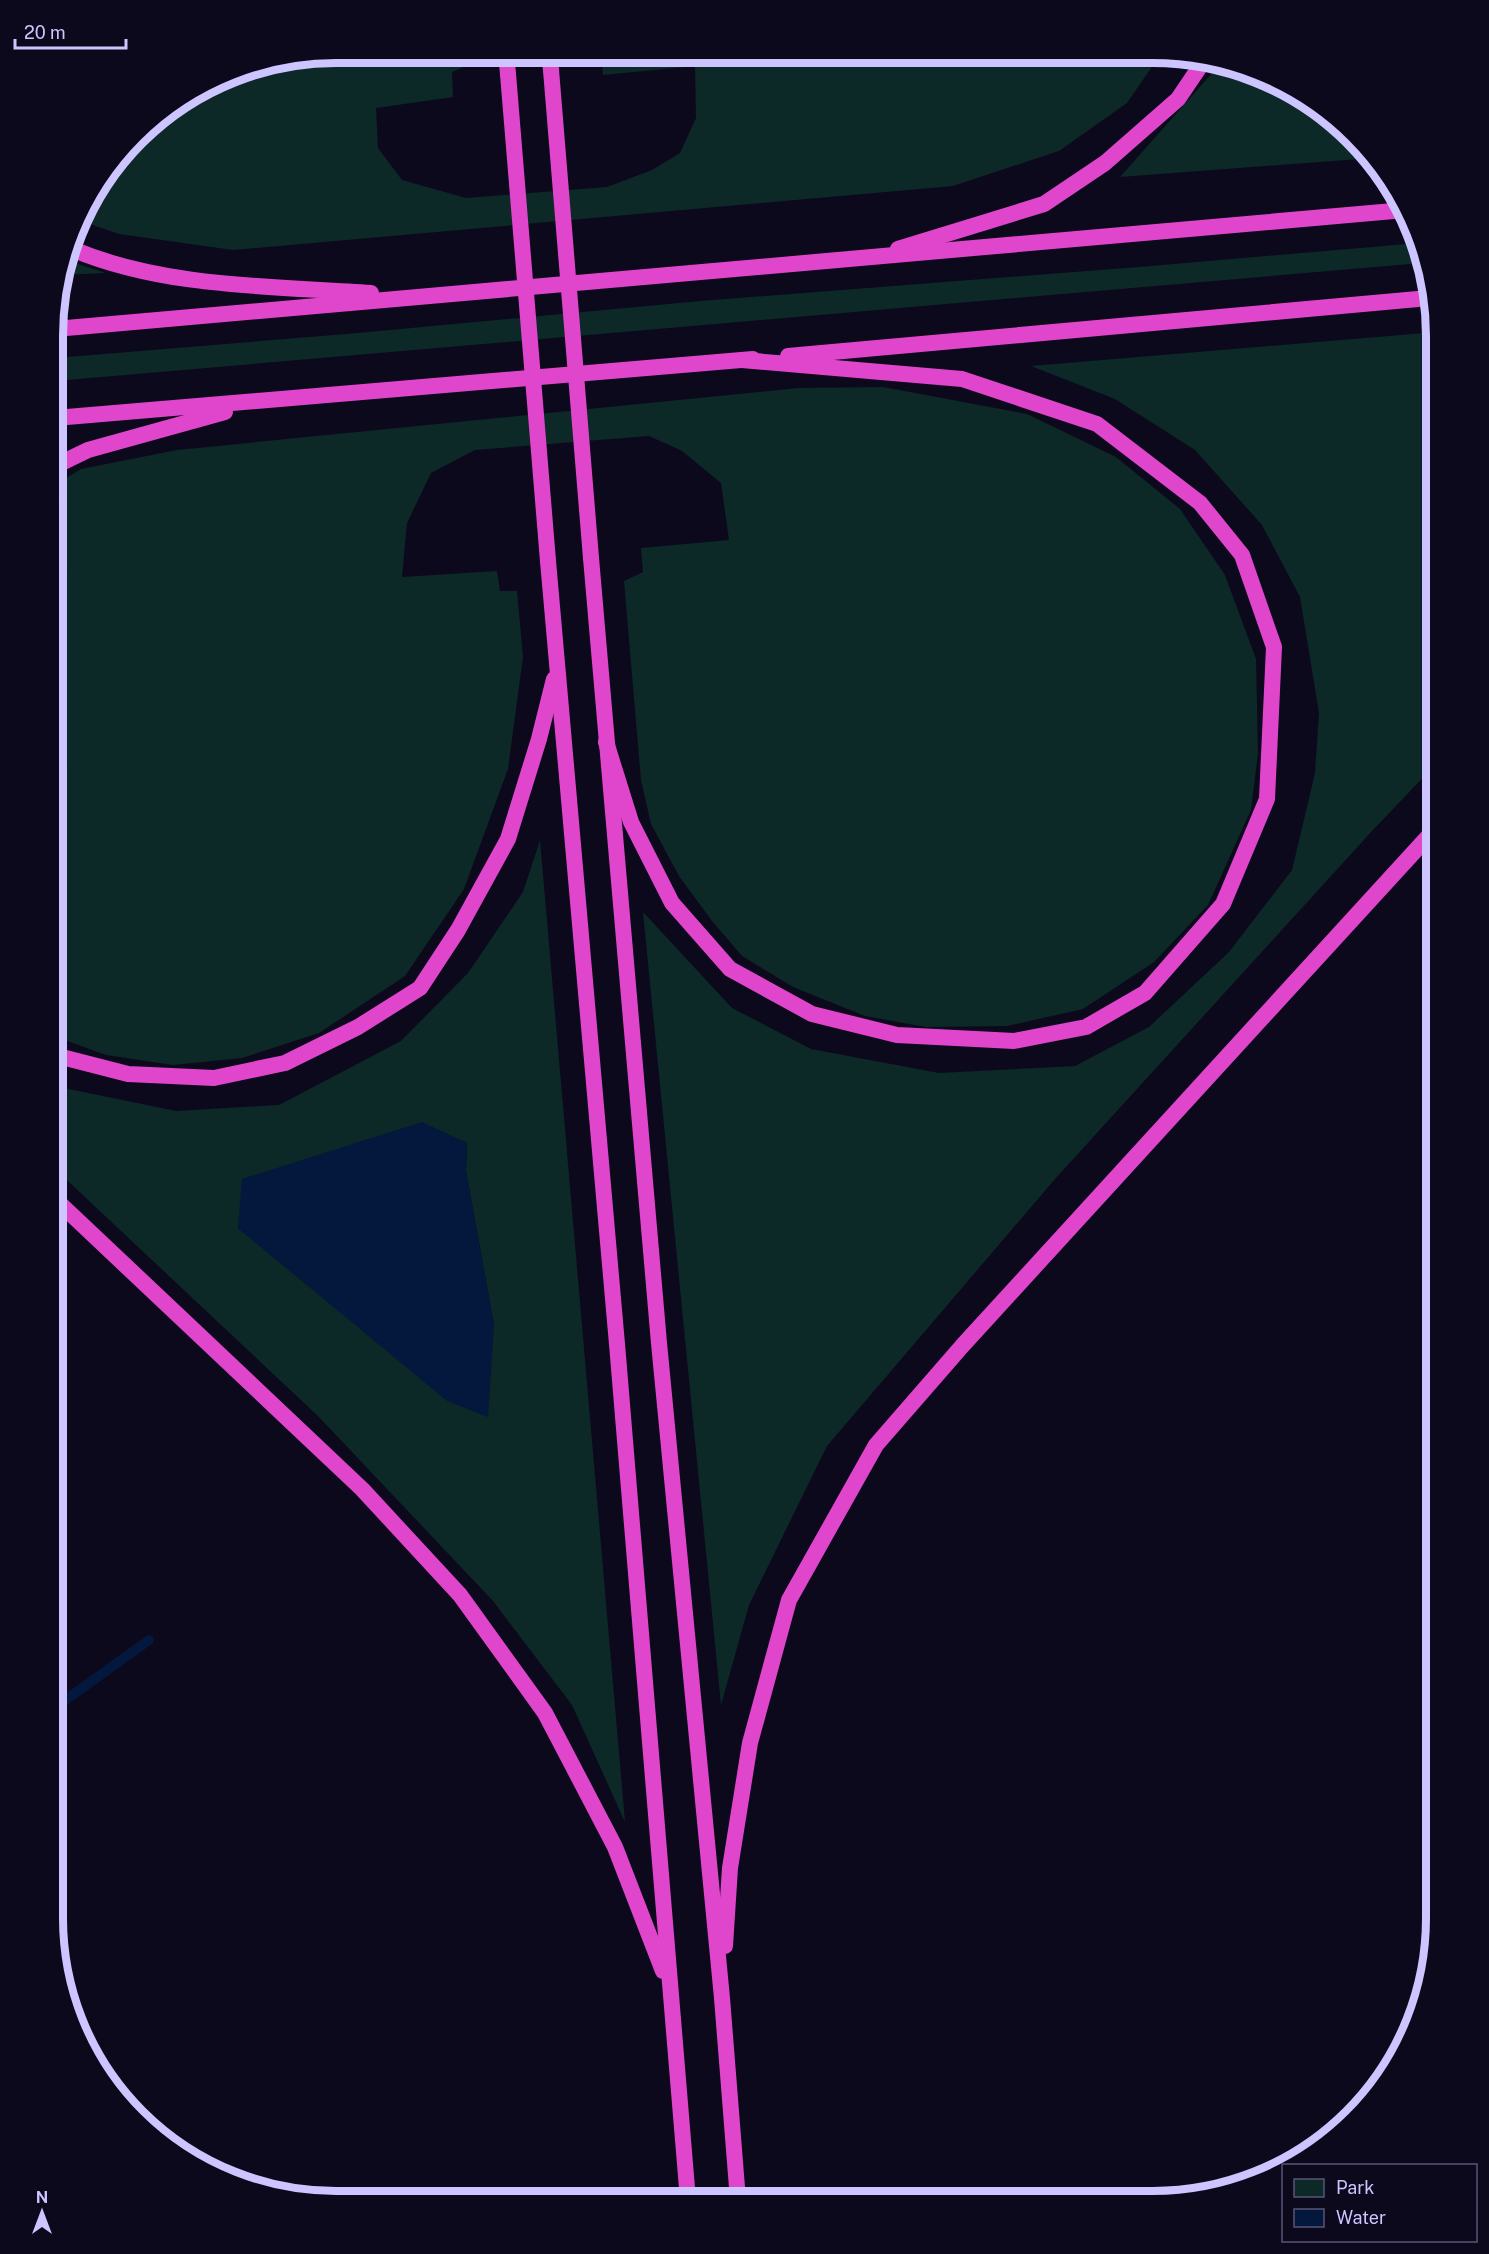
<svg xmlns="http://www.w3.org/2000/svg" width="1489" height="2254" font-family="'Public Sans',sans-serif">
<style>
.green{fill:#0c2827;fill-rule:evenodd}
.water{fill:#04173c}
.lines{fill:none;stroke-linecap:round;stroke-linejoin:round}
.stream{stroke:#04173c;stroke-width:10}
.trunk{stroke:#e046cb;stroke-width:16}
.trunk-bridge{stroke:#e046cb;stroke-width:16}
.rim{fill:none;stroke:#cdc5ff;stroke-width:8}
</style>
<rect width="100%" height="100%" fill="#0d091d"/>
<g class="green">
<path d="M336,53H470L471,64L452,72L453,97L376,108L378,148L402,180L466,198L607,187L652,170L680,153L696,118L695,66L603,75L601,54L579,53L1160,55L1127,103L1059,151L953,186L233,250L119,234L81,221L90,194L149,123L244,68Z"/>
<path d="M1221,63L1261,74L1325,111L1373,158L1120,177Z"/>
<path d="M1418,243L1422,263L55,381V358L358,333L700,301L1139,267Z"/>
<path d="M68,261L106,273L63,275Z"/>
<path d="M1436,332V764L1372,831L1055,1179L827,1446L749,1605L721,1705L643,912L732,1008L811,1049L939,1073L1075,1066L1149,1027L1229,952L1292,870L1315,773L1319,713L1300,597L1262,525L1195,450L1115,399L1031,366Z"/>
<path d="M883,387L1027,414L1116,457L1180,509L1225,575L1256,659L1258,753L1251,810L1208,905L1154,962L1083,1009L1007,1026L926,1027L865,1016L793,987L742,956L712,921L679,876L651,824L641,780L624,581L643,572L641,548L729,540L721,483L682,451L649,436L475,450L431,473L407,523L402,577L497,571L500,591H517L523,657L508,769L464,889L405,976L319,1033L242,1058L173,1065L106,1055L54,1036L55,485L81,469L177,450L799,388Z"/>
<path d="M540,840L625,1822L572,1705L493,1601L318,1416L54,1168V1086L176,1111L279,1105L401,1041L468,973L523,892ZM467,1143L466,1171L494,1325L313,1289L238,1228Z"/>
</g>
<path class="water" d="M422,1122L467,1143L466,1171L494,1325L488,1417L447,1401L238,1228L242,1179Z"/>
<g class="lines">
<path class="stream" d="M53,1709L149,1640"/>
<g class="trunk">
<path d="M506,53L508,74"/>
<path d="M549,53L551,70"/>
<path d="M72,249C165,288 271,286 371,293"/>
<path d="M898,249L1044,204L1105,163L1178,99L1205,59"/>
<path d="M55,329L1405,210"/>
<path d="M788,356L1429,298"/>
<path d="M55,418L753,359"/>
<path d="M55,466L88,450L225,412"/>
<path d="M591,558L659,1343L722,1998L738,2200"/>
<path d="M548,561L617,1344L688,2200"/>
<path d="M606,742L631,822L672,903L730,969L812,1014L897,1035L1014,1041L1086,1027L1145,993L1223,904L1267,799L1274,647L1242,555L1200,503L1097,424L962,379L742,360"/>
<path d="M54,1055L128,1074L214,1078L285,1063L358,1027L420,988L458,930L508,839L539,739L554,679"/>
<path d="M54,1198L362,1489L460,1595L545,1713L615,1847L663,1971"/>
<path d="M725,1946L730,1868L750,1743L789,1600L876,1445L963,1345L1436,828"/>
</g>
<g class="trunk-bridge">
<path d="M551,70L591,558"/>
<path d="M508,74L548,561"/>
</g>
</g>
<path d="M0 0H1489V2254H0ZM336 63H1153A273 273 0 0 1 1426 336V1918A273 273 0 0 1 1153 2191H336A273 273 0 0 1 63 1918V336A273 273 0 0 1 336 63Z" fill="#0d091d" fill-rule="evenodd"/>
<path class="rim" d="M336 63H1153A273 273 0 0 1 1426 336V1918A273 273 0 0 1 1153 2191H336A273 273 0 0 1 63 1918V336A273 273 0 0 1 336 63Z"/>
<rect x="1282" y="2164" width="195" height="78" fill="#0d091d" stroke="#5a5477" stroke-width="1.5"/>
<rect x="1294" y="2179" width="30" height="18" fill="#0c2827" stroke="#5a5477" stroke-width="1.5"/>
<text x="1336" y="2194" font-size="18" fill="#cdc5ff">Park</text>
<rect x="1294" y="2209" width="30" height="18" fill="#04173c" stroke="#5a5477" stroke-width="1.5"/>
<text x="1336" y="2224" font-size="18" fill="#cdc5ff">Water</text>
<g transform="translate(42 2212)" stroke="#0d091d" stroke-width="4.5" paint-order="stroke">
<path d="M0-4.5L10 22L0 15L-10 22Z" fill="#cdc5ff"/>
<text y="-9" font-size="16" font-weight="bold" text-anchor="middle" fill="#cdc5ff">N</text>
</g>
<path d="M15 39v9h111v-9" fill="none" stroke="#cdc5ff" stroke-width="3"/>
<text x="24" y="39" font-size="18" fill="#cdc5ff" stroke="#0d091d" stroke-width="4.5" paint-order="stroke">20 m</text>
</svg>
